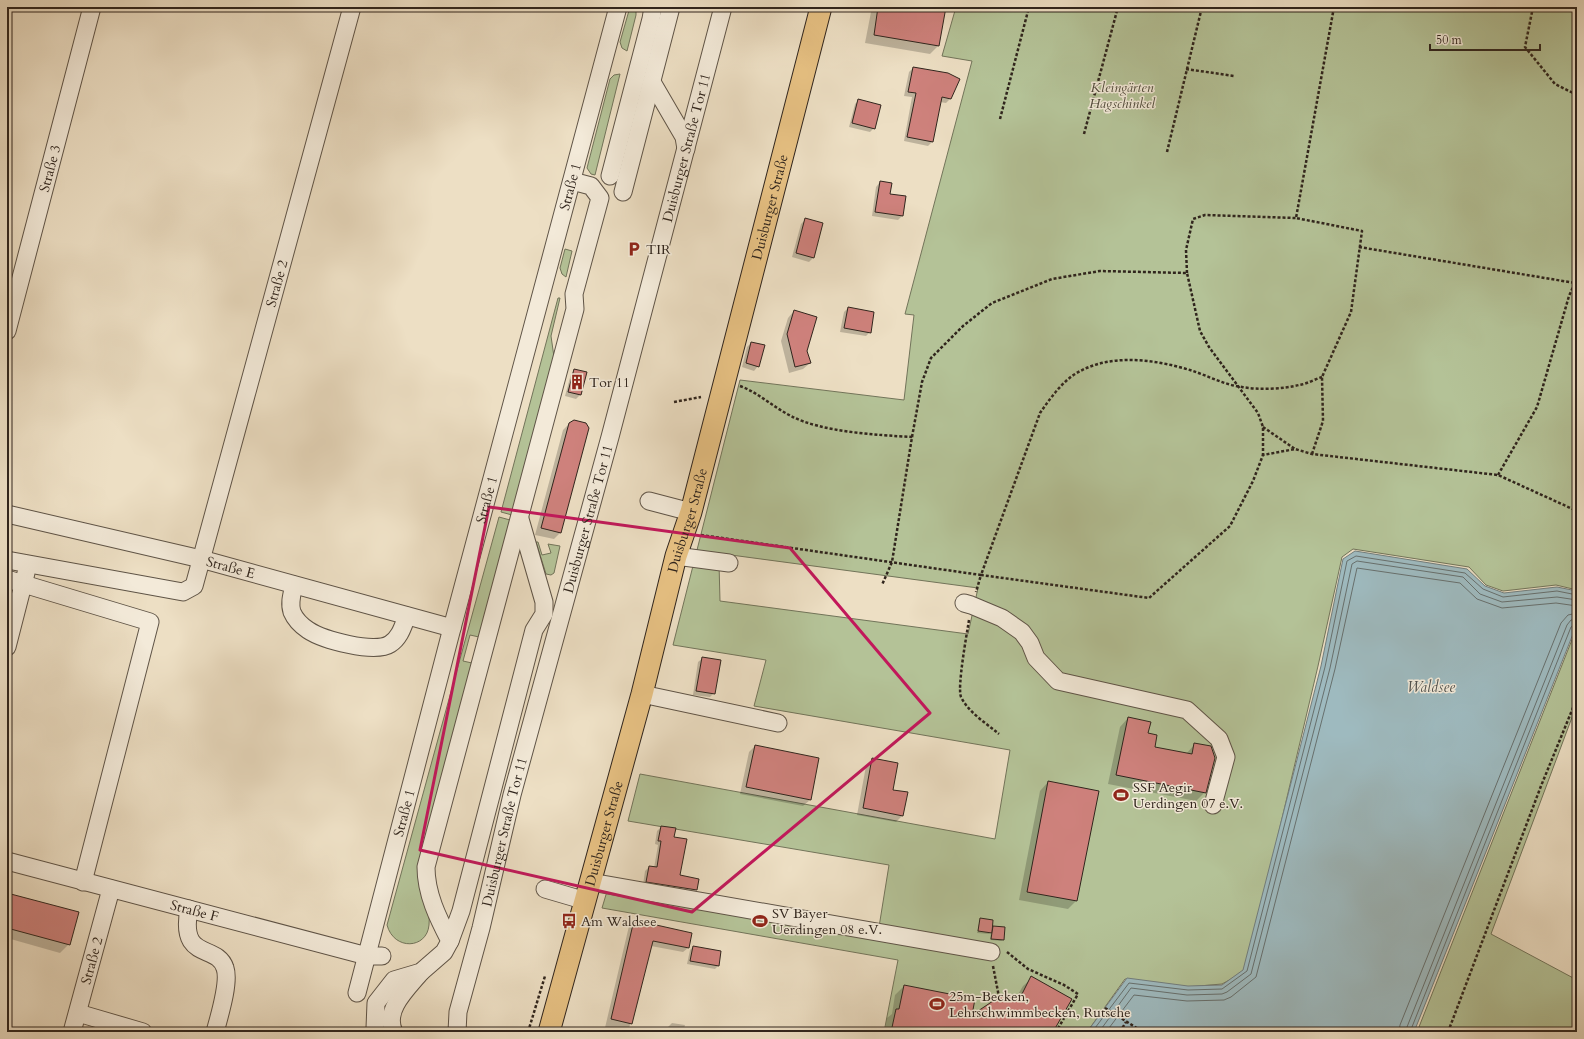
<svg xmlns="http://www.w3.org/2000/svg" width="1584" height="1039" font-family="Cardo,serif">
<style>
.green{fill:#b4c297;stroke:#72745a;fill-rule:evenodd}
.water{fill:#9ebabf;stroke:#727e7e}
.shadow{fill:#0003}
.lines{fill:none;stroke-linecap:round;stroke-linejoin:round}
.shore{stroke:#67706e;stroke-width:1}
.building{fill:#ce817c;stroke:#30251d}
.minor-casing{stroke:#5f5447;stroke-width:19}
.major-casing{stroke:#30251d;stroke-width:23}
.path{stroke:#30251d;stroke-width:2.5;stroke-dasharray:3 2;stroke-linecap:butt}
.minor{stroke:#f3ead9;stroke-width:17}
.major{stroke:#e6c082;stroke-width:21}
.marked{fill:none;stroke:#c2185b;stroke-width:3;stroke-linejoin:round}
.labels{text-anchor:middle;stroke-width:3;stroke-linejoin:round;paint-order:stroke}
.park-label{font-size:14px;font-style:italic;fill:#514c3c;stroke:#f3ead9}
.street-label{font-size:14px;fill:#30251d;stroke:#f3ead9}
.poi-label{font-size:14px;fill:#30251d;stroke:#f3ead9;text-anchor:start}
.water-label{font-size:15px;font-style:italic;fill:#51524e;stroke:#f3ead9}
</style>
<rect width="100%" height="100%" fill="#eddfc4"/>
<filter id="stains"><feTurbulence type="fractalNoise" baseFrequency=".005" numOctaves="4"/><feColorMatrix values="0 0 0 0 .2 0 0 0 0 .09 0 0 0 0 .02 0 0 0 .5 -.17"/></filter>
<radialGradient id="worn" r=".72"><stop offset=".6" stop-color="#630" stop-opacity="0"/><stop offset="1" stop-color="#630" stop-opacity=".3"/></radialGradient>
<g class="green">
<path d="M630,7H636V15L627,51L622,48L620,42Z"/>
<path d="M956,7H1577V590L1556,585L1503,591L1486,585L1469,567L1353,549L1342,557L1318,666L1246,971L1222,984L1187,987L1125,979L1087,1032H884L898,960L602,908L611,878L879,927L889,865L628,821L640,774L995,839L1010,750L754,706L766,660L673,645L740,380L904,400L914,315L905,314L972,61L942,56ZM716,553L978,588L968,634L720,601L719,563Z"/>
<path d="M620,74L595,175L591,174L587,168L610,79L614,75Z"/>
<path d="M565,249L572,251L566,277L562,274L560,268Z"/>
<path d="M558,298H560L551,336L554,357L512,515L501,512Z"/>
<path d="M499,517L510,520L479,637L470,635L463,661L472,663L419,864C419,870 418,877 419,883C421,896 431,911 429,925C427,949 394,951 387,925Z"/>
<path d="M536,542H538L542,555L551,553L548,544L560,546L554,573L551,575L546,574Z"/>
<path d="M1577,627V704L1491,934L1577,980V1032H1417Z"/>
</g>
<path class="water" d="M1355,551L1467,569L1485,586L1504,593L1557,587L1577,591V624L1414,1032H1087L1127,978L1188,986L1222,985L1243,970L1321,666L1343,559Z"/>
<g class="shadow">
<path d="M872,7H945L938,46L930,54L865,43Z"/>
<path d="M913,68L950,99L946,103L940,102L932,142L928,146L904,141L912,97L904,96L909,72Z"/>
<path d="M859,100L874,128L870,132L849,127L855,104Z"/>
<path d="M880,182L902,216L898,220L872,216L876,187Z"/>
<path d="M805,220L813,258L809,262L792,257L801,224Z"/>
<path d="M848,308L870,332L866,336L840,332L844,312Z"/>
<path d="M794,311L810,363L803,369L789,373L781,341L788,318Z"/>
<path d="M751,343L758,366L754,371L742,367L747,347Z"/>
<path d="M575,370L586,373L580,395L576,399L565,396L571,374Z"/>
<path d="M569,424L588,428L560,533L554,539L535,535L563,430Z"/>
<path d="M703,658L714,693L710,697L693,695L698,662Z"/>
<path d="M1128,718L1147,734L1153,747L1186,754L1195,744L1205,792L1196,801L1108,784L1120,727Z"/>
<path d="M755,746L818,759L810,800L803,806L740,794L749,752Z"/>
<path d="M872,759L903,815L896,822L857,815L866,766Z"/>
<path d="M1048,782L1076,901L1068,909L1019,900L1040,791Z"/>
<path d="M661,827L673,838L679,876L698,880L696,890L692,894L643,885L645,871L649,867L654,868L658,845L655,844L657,831Z"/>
<path d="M7,894L69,944L60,953L7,938Z"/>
<path d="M980,919L991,929L993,927L1003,940L1001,941L990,940L991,932L989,934L977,933Z"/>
<path d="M634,921L688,948L683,952L651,946L628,1032H604L629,926Z"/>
<path d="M693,947L718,966L715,969L687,964L690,950Z"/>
<path d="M1032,978L1052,1032H885L887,1018L892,1014L895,995L904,986L971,1018L1017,996L1023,986Z"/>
<path d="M672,1023L685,1025L683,1032H667L668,1027Z"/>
</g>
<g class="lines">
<g class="shore">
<path d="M1092,1032L1129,983L1188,990L1222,989L1247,971L1325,667L1347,561L1356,556L1465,573L1483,589L1503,597L1557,591L1577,595"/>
<path d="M1099,1032L1131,988L1187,995L1222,994L1227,992L1251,974L1330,668L1352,564L1357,561L1463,577L1480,594L1502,602L1557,597L1577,600"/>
<path d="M1106,1032L1134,995L1187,1001L1224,1000L1231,997L1256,977L1335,669L1357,568L1460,583L1477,599L1502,608L1556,603L1577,606"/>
<path d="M1399,1032L1400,1025L1561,623L1568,615L1577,613"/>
<path d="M1405,1032L1567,625L1571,620L1577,619"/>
<path d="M1410,1032L1571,627L1577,624"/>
</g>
</g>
<g class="building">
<path d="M878,7H946L939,46L874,35Z"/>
<path d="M913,67L948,73L960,79L951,99L942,97L933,142L907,137L916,93L908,92Z"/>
<path d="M858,99L881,105L875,129L852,123Z"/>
<path d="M880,181L892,183L890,194L906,196L903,216L875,212Z"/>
<path d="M805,218L823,223L814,258L796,253Z"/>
<path d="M848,307L874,312L871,333L844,328Z"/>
<path d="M794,310L817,317L807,351L811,363L795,367L787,334Z"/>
<path d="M751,342L765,345L759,367L746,363Z"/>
<path d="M574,369L587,372L581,395L568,392Z"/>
<path d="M574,420L586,423L589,428L561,533L541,528L569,423Z"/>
<path d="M702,657L721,660L715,694L696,691Z"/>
<path d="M1128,717L1151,722L1148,733L1157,735L1155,747L1192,754L1194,743L1211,746L1215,758L1206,793L1116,775Z"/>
<path d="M755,745L819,758L811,800L746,787Z"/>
<path d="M872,758L898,763L893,790L908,792L903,816L863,808Z"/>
<path d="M1048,781L1099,791L1077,901L1027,892Z"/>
<path d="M661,826L676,828L674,837L687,839L680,875L699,879L697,890L646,882L649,866L657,867L661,841H658Z"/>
<path d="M7,893L79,912L70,945L7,928Z"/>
<path d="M980,918L993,920L992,933L978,931Z"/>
<path d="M634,920L692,933L689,948L653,941L632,1024L611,1019Z"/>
<path d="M993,926L1005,927L1004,940L991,939Z"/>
<path d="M693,946L721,951L719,966L690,961Z"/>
<path d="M1031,976L1072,999L1053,1032H891L896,1009H899L904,985L975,999L972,1015L999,997L1011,995L1021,996Z"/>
</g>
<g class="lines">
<g class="minor-casing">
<g id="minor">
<path d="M652,82L684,137L686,149"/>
<path d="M610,176L651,19L653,7"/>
<path d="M623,192L671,7"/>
<path id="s1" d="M7,331L92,7"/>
<path d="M649,501L691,512"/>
<path id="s2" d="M7,514L201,559L452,628"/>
<path d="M676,556L729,563"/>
<path id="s3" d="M7,560L183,592L194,586L352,7"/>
<path d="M7,579L150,622L83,882"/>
<path d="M294,585C292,594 289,603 292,612C295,619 302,626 308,630C323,640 375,654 390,644C400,638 403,626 407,616"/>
<path d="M964,603L971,605L1002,618L1022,632L1030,643L1036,658L1058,681L1187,710L1219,739L1226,757L1213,805"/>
<path d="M7,647L26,573"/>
<path d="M642,694L778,723"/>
<path id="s4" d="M7,861L367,956H382"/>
<path d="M591,882L991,952"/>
<path d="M545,889L586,901"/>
<path d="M189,909C179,962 217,943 225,968C230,982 219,1017 215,1032"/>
<path d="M450,941L461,911L534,630L544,614V602L520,519"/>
<path id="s5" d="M357,993L452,628L618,7"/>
<path d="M78,1013L143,1032"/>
<path id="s6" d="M72,1032L111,889"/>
<path d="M376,1032L375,1028L376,1003L394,980L421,972L444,952L450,941C438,918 426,894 426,867L575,309L574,294L600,198L591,186L572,181"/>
<path d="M394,1032C383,1010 408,988 421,972"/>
<path id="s7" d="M457,1032L458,1012L481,928L512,795L610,437L723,7"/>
</g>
</g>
<g class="major-casing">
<g id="major">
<path id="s8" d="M549,1032L642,694L676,556L691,512L821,7"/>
</g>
</g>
<g class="path">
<path d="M1533,7L1525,47L1555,84L1577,95"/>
<path d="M1186,69L1234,76"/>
<path d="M1000,119L1029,7"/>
<path d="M1084,134L1118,7"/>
<path d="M1167,152L1202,7"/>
<path d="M1359,247L1575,283"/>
<path d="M1187,273L1186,250L1193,219L1205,215L1296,218"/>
<path d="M1322,377C1315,379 1307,384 1299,385C1284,389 1258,390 1242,387C1225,385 1208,376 1193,371C1155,359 1107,352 1072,376C1059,386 1049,400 1040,413L981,575L1149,598L1230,526L1253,481L1263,455L1295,449L1312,454L1498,475L1577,511"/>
<path d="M740,386C759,393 773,407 791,416C821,432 877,435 912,437L892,562L882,585"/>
<path d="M674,402L701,397"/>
<path d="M1263,427L1295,449"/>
<path d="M912,437L922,382L931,358L963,326L992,303L1052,279L1100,271L1187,273L1200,331L1209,347L1258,413L1263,427V455"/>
<path d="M1312,454L1323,421L1322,377L1351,312L1362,231L1296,218L1334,7"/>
<path d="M1498,475L1537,407L1569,296L1577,278"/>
<path d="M701,535L981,575L976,592"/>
<path d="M969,620C967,633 957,687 961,697C969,713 986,723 999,734"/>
<path d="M1007,952L1028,969L1064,985L1078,994L1056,1032"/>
<path d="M993,966L999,997"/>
<path d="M1105,1008L1143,1032"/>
<path d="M528,1032L545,976"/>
<path d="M1120,1032L1126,1022"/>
<path d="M1448,1032L1541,786L1577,698"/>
</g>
<use href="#minor" class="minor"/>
<use href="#major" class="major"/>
</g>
<path class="marked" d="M489,507L790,548L930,713L692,912L420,850Z"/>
<defs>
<g id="parking-bare" transform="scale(1.2)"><path d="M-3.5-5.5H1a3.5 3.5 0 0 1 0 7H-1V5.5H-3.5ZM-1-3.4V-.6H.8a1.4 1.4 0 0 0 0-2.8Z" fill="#8f2418" stroke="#f3ead9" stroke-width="2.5" paint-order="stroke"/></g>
<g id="building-bare" transform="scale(1.2)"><path d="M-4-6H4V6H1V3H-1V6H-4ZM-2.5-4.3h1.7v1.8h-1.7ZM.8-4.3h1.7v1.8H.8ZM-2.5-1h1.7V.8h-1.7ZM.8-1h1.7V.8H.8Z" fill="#8f2418" stroke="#f3ead9" stroke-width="2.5" paint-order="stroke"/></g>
<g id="stadium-bare" transform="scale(1.2)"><path d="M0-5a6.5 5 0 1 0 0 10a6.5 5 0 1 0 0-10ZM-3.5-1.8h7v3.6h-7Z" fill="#8f2418" stroke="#f3ead9" stroke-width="2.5" paint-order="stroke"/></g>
<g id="bus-bare" transform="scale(1.2)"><path d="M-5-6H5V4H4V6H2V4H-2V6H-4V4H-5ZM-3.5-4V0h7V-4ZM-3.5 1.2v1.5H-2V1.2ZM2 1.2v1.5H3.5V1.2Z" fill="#8f2418" stroke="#f3ead9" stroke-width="2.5" paint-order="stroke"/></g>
</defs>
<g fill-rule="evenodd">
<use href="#parking-bare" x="634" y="249"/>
<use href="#building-bare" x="577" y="382"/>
<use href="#stadium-bare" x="1121" y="795"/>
<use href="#bus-bare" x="569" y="921"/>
<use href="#stadium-bare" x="760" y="921"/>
<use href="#stadium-bare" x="937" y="1004"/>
</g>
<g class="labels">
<g class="park-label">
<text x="1122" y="92">Kleingärten<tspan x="1122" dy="16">Hagschinkel</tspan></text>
</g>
<g class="street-label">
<text dy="5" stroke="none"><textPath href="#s7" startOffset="914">Duisburger Straße Tor 11</textPath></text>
<text dy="5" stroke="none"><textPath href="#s1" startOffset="168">Straße 3</textPath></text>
<text dy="5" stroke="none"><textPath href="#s5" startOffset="834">Straße 1</textPath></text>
<text dy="5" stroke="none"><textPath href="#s8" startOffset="854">Duisburger Straße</textPath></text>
<text dy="5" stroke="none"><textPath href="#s3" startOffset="505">Straße 2</textPath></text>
<text dy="5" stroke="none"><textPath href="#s5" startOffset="510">Straße 1</textPath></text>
<text dy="5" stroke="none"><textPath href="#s7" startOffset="530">Duisburger Straße Tor 11</textPath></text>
<text dy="5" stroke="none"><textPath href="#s8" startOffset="530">Duisburger Straße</textPath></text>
<text dy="5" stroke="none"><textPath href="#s2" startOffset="230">Straße E</textPath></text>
<text dy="5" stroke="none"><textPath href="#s5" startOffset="186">Straße 1</textPath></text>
<text dy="5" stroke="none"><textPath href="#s7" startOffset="206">Duisburger Straße Tor 11</textPath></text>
<text dy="5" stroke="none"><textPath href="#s8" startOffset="206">Duisburger Straße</textPath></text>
<text dy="5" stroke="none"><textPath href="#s4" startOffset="194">Straße F</textPath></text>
<text dy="5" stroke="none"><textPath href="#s6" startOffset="74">Straße 2</textPath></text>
</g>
<g class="poi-label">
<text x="646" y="254">TIR</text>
<text x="589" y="387">Tor 11</text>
<text x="1133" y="792">SSF Aegir<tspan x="1133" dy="16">Uerdingen 07 e.V.</tspan></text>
<text x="772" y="918">SV Bayer<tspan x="772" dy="16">Uerdingen 08 e.V.</tspan></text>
<text x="581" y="926">Am Waldsee</text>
<text x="949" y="1001">25m-Becken,<tspan x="949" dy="16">Lehrschwimmbecken, Rutsche</tspan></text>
</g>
<g class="water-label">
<text x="1431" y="692">Waldsee</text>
</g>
</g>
<rect width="1584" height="1039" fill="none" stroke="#eddfc4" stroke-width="24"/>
<rect x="8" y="8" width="1568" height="1023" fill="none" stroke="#30251d" stroke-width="2"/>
<rect x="12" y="12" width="1560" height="1015" fill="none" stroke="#30251d"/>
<path d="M1430 44v6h110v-6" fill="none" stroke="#30251d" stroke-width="2"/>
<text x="1436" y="44" font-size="12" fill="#30251d" stroke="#f3ead9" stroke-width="3" paint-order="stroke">50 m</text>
<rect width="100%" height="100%" filter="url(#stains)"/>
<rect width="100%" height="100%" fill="url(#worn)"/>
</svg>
